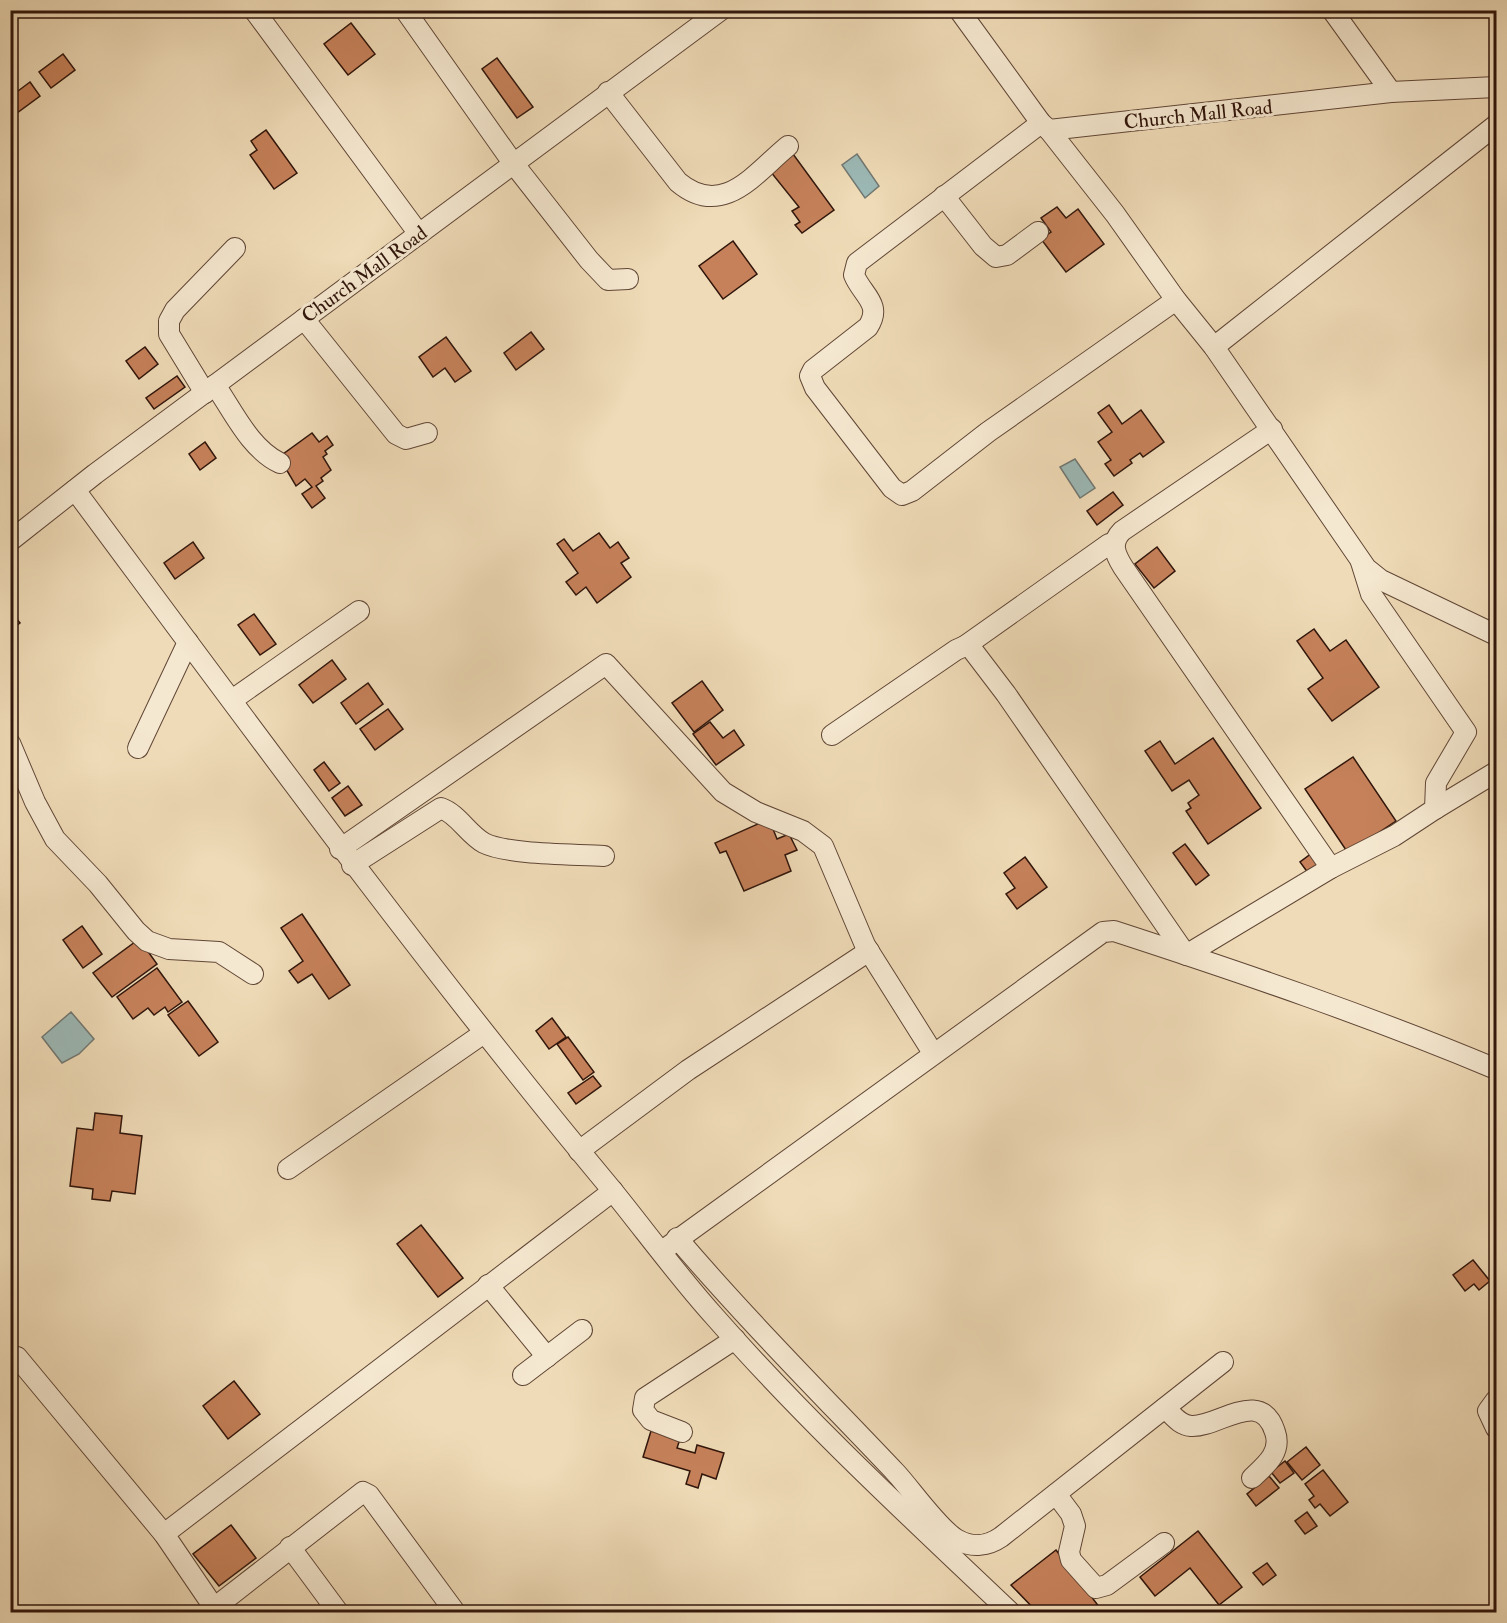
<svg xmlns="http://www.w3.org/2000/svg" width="1507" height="1623" font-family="'IM FELL Double Pica',serif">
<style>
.water{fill:#9cb9b6;stroke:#717772;stroke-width:1.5}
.building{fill:#c6815a;stroke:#30150b;stroke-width:1.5}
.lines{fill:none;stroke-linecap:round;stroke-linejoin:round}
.minor-casing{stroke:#604636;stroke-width:22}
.minor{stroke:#f5e8d0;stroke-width:20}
.labels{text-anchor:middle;stroke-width:6;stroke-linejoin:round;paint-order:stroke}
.street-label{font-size:20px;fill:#30150b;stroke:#f5e8d0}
</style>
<rect width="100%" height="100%" fill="#efdbb7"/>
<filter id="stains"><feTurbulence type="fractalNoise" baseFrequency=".00333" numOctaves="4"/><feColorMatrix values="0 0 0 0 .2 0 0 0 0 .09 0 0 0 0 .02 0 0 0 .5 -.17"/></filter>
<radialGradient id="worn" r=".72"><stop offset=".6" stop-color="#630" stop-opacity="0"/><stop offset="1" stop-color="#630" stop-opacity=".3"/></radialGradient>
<g class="water">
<path d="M857,154L879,186L865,198L842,165Z"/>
<path d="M1075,459L1095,488L1080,498L1060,467Z"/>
<path d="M71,1012L94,1039L79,1054L62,1063L42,1037Z"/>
</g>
<g class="building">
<path d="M351,23L375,54L348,75L324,44Z"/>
<path d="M63,54L75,70L51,88L39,72Z"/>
<path d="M497,58L533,107L517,118L482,69Z"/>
<path d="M30,82L40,96L17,113L10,105V97Z"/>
<path d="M266,130L297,173L274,189L250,155L257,150L251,141Z"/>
<path d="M793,154L834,210L802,233L795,225L800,222L792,211L799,207L770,171Z"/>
<path d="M1057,207L1066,218L1078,209L1104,244L1066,272L1041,239L1051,232L1041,218Z"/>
<path d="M733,241L757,274L723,299L699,266Z"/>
<path d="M531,332L544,349L516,370L504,353Z"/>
<path d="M446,337L471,371L455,382L445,368L433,377L419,357Z"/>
<path d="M145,347L158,364L139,379L126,361Z"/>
<path d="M177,376L185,387L154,409L146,398Z"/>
<path d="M1109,405L1122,424L1141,410L1164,442L1143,457L1140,453L1130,460L1132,463L1114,476L1105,464L1111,460L1098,442L1112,432L1098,413Z"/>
<path d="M312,433L319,442L327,436L333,445L325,451L327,454L323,457L331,470L321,478L323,481L316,486L325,498L312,508L302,494L312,487L305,479L296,486L279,457Z"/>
<path d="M205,442L216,458L200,470L189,454Z"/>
<path d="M1113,492L1123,505L1097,525L1087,511Z"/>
<path d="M599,533L610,548L618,542L629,558L621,563L631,577L597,603L586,587L576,595L566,582L578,573L557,544L564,539L573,551Z"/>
<path d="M193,542L204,558L175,579L164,563Z"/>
<path d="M1157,547L1175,571L1154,588L1135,564Z"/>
<path d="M10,611L20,623L10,631Z"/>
<path d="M254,614L276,644L260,655L238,625Z"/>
<path d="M1314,629L1330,651L1346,640L1379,687L1332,721L1308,689L1323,678L1297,641Z"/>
<path d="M332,660L346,679L313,703L299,685Z"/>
<path d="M702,681L723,710L694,732L672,703Z"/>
<path d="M368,683L383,704L356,724L341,703Z"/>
<path d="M388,709L403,729L375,750L360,729Z"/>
<path d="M710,722L723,738L734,730L744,745L716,765L693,734Z"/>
<path d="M1213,738L1261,808L1208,844L1186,811L1191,808L1188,803L1199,795L1189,780L1172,791L1145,751L1160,741L1175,764Z"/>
<path d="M1353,757L1396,821L1348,853L1305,789Z"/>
<path d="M324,762L340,783L329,791L314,770Z"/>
<path d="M348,786L362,805L345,816L332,798Z"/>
<path d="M769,819L777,839L789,834L797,850L785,855L791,871L744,891L726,851L720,853L715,843Z"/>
<path d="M1185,844L1209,875L1196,885L1173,853Z"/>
<path d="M1316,850L1327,865L1311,877L1300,862Z"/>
<path d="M1025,857L1047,887L1017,909L1006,894L1015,888L1004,873Z"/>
<path d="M302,914L350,985L329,999L312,974L298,983L289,971L303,961L281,928Z"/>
<path d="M82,926L102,954L83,968L63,940Z"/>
<path d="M139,939L157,964L112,997L93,973Z"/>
<path d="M157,968L182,1002L168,1012L165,1007L154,1015L148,1008L133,1019L117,997Z"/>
<path d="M188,1001L218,1042L199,1056L168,1015Z"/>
<path d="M552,1018L566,1037L549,1049L536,1031Z"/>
<path d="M568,1037L594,1072L583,1080L557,1044Z"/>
<path d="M593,1076L601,1086L576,1104L568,1093Z"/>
<path d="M95,1113L122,1116L120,1133L142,1136L135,1194L112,1191L110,1201L92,1199L93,1189L70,1186L77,1128L93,1130Z"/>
<path d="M421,1225L463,1278L438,1297L397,1244Z"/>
<path d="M1473,1260L1490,1281L1479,1290L1474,1284L1465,1291L1453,1275Z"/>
<path d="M234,1381L260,1414L228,1439L203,1406Z"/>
<path d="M651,1431L680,1439L677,1448L695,1453L697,1445L724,1453L716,1479L702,1474L698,1488L686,1484L690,1471L643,1457Z"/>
<path d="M1306,1447L1320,1465L1302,1480L1287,1462Z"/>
<path d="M1285,1461L1294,1473L1280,1483L1271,1472Z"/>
<path d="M1323,1470L1348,1502L1330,1516L1320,1504L1315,1508L1309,1500L1314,1496L1305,1484Z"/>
<path d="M1269,1476L1279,1488L1256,1506L1247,1494Z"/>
<path d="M1307,1512L1317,1526L1305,1534L1295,1521Z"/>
<path d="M231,1525L256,1558L219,1586L193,1554Z"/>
<path d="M1198,1531L1242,1587L1219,1605L1190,1568L1155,1596L1140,1577Z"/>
<path d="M1056,1550L1103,1612H1037L1011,1585Z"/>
<path d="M1267,1563L1276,1575L1263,1585L1253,1573Z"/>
</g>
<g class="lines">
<g class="minor-casing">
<g id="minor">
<path d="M254,10L419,234"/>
<path d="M405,10L513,163L589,260L608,280L628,279"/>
<path d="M959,10L1041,123L1049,130L1391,92L1496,87"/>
<path d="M1332,10L1391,92"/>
<path d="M608,92L678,182C723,220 756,172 788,146"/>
<path d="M1041,123L857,263L854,275C862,295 883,304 868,327L813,370L810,376L815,388L892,488L902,495L912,491L988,432L1176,300"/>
<path d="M1049,130L1115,214L1176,300L1214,347L1366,568L1381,580L1496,635"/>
<path d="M944,196L983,246L996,257L1007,255L1038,232"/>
<path d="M304,319L396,434L406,439L427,433"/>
<path d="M1214,347L1496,125"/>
<path d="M215,385C233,411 250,449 280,463"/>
<path d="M205,393L169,334V321L175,310L235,248"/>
<path d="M1272,429L1122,531C1110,543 1115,554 1123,567L1331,868"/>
<path d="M75,490C251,727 424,964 612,1190C646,1232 678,1276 714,1316C806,1421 909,1516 1010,1612"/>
<path d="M10,541L95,474L721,10"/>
<path d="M965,646L1109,544"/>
<path d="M232,700L359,611"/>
<path d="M832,735L956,650L965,646L971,648L1006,694L1186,955L1331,868L1394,836L1435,809L1436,783L1466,732L1371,594L1361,562"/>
<path d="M10,743L35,802L55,839L98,884L136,931L147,941L169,949L219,952L253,974"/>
<path d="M138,748L188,642"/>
<path d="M1435,809L1496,772"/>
<path d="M340,849L606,664L723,792L756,812L803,831L823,846L865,945L933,1053"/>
<path d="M352,865L441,808C458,814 468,834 484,843C508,855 575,854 604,856"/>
<path d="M579,1151L688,1070L869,951"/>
<path d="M288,1169L484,1033"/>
<path d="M677,1238C747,1320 822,1395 896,1473C911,1489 940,1531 958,1540C972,1548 988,1546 1001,1537L1223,1362"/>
<path d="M662,1251L1103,932L1114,931C1243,973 1372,1017 1496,1069"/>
<path d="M488,1285L547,1357"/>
<path d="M10,1357H17L164,1534L217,1612"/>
<path d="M523,1375L582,1330"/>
<path d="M1496,1400L1488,1411L1496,1428"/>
<path d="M1165,1408C1173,1415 1179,1425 1191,1426C1218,1428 1261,1386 1275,1432C1282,1452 1266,1465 1252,1478"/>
<path d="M682,1432L651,1420L643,1410L645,1398L735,1339"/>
<path d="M1056,1494L1071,1514L1075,1526L1069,1552L1071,1560L1096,1588L1107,1585L1164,1543"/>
<path d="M164,1534L613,1191"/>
<path d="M290,1547L338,1612"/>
<path d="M214,1608L363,1492L369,1495L455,1612"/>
</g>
</g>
<use href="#minor" class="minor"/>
</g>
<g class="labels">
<g class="street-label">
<text transform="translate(1198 114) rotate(-6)" y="7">Church Mall Road</text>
<text transform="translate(364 274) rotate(-36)" y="7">Church Mall Road</text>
</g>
</g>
<rect width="1507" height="1623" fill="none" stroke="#efdbb7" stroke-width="36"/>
<rect x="12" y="12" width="1483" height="1599" fill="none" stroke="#30150b" stroke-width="3"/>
<rect x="18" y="18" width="1471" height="1587" fill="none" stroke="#30150b" stroke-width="1.5"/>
<rect width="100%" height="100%" filter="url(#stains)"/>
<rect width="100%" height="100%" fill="url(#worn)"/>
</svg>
